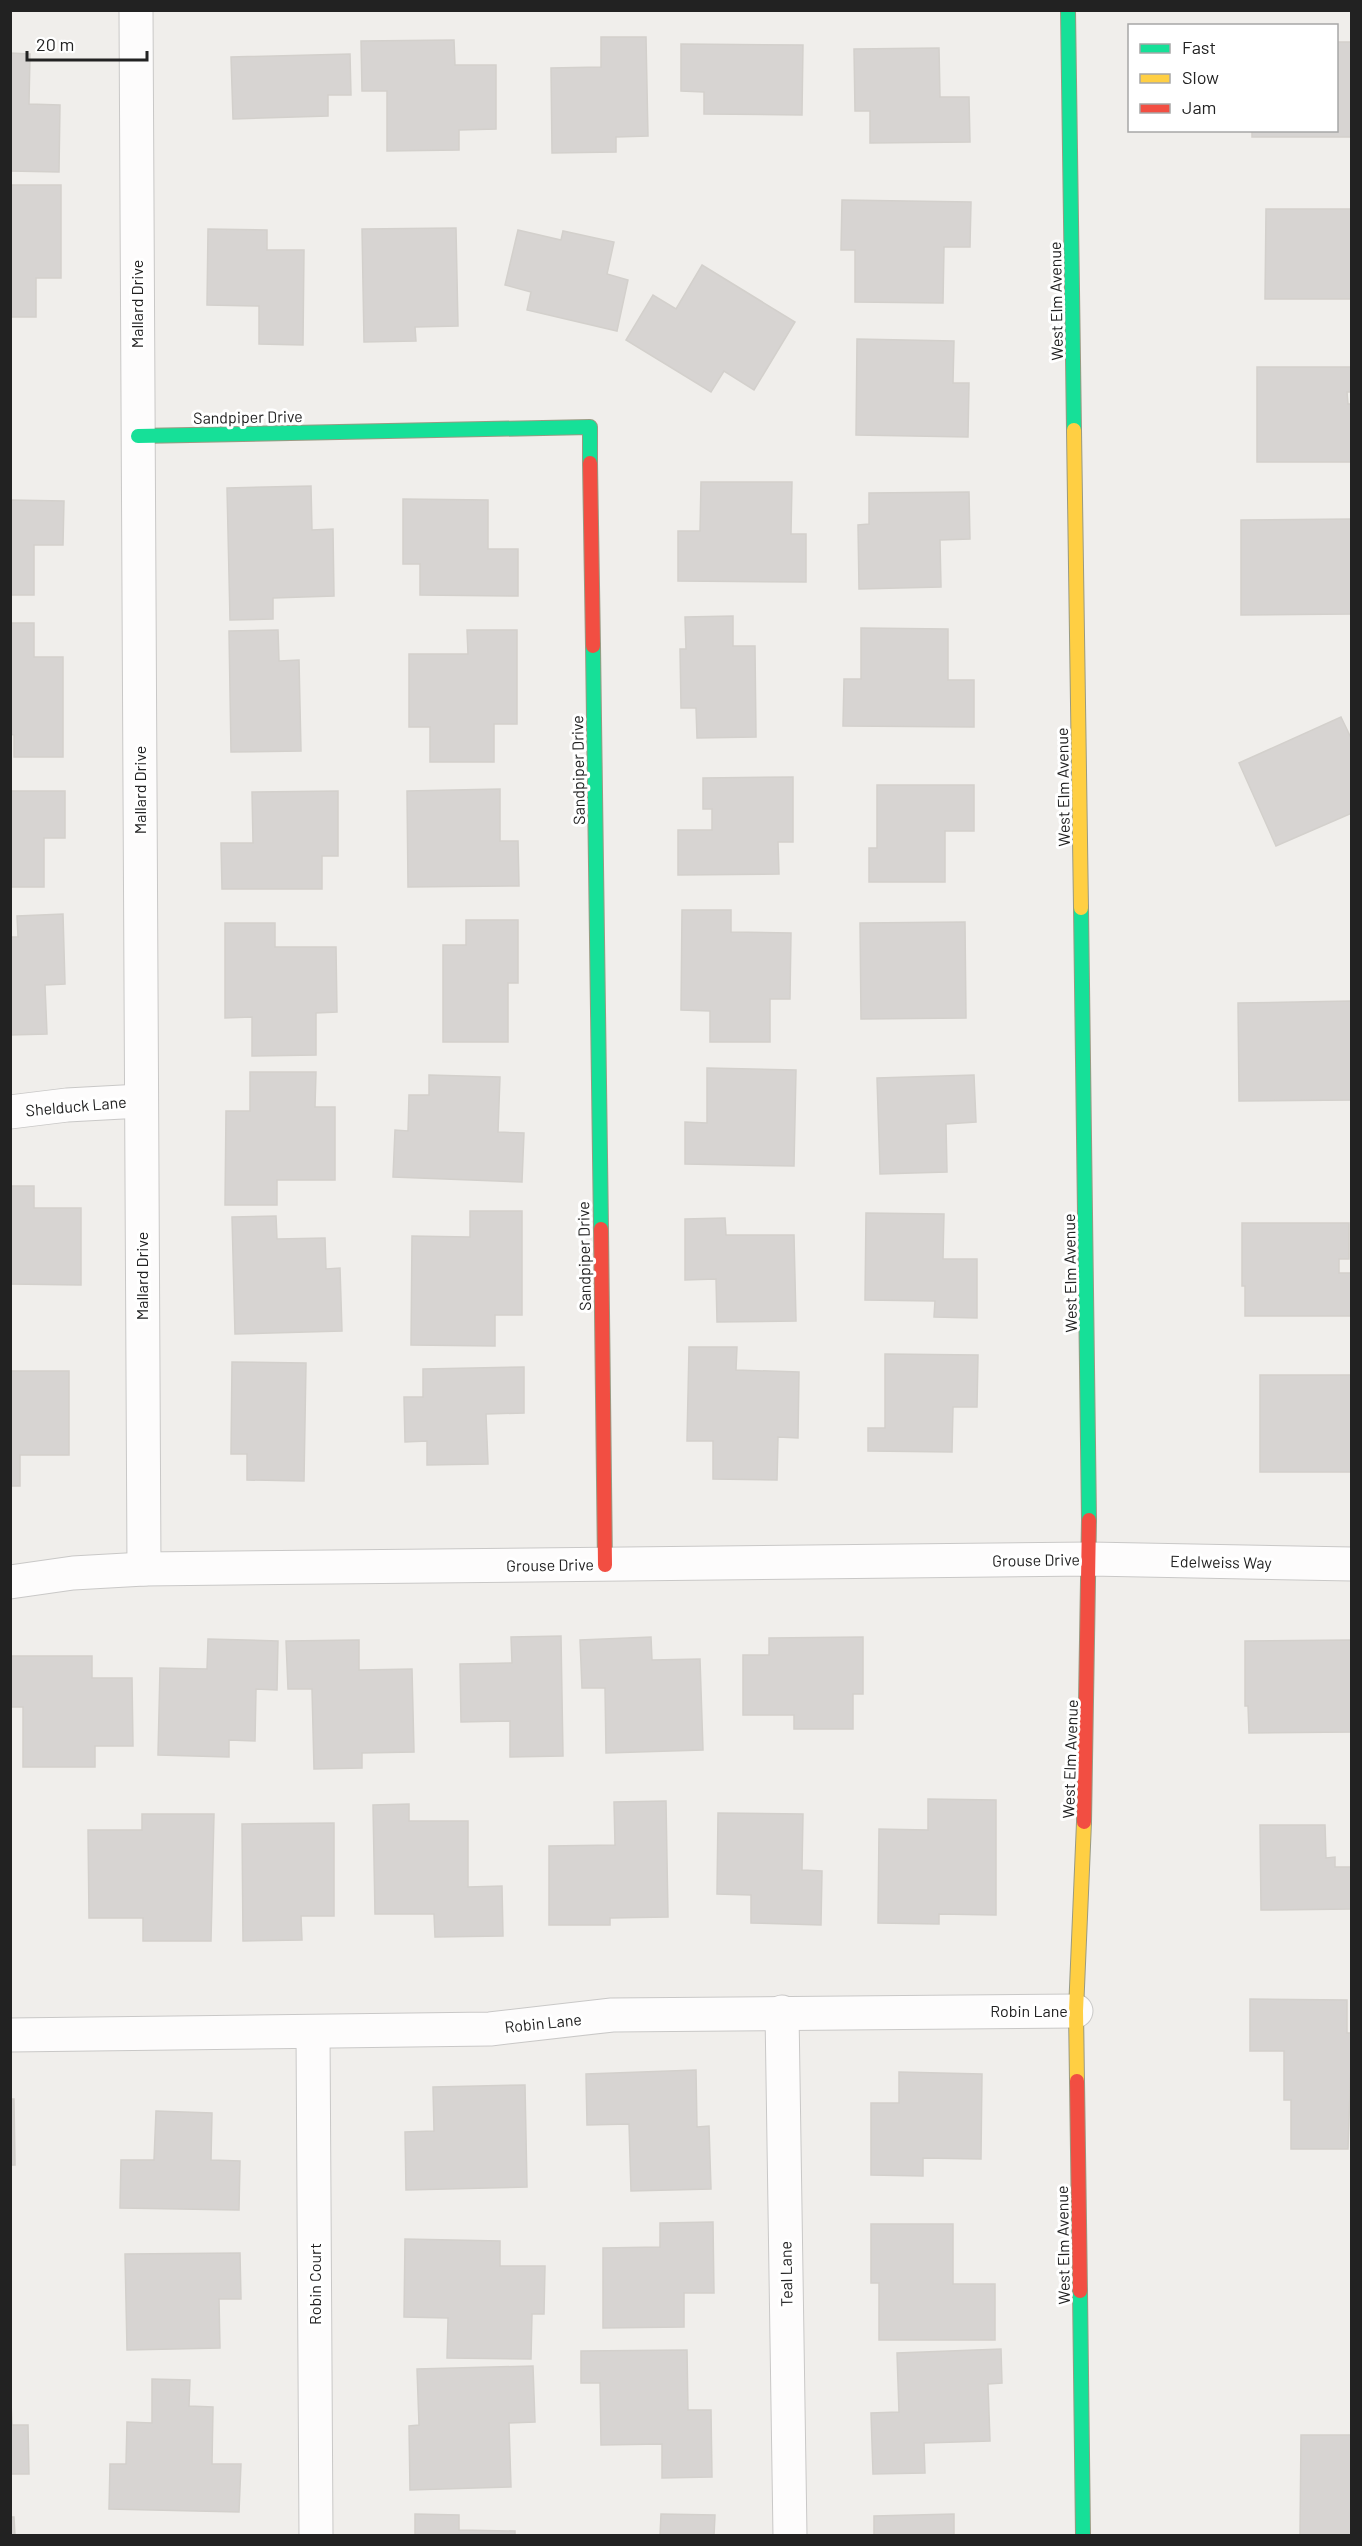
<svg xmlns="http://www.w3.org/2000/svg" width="1362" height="2546" font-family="Barlow,sans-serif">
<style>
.building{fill:#d7d4d2;stroke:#d3d0cc;stroke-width:1.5}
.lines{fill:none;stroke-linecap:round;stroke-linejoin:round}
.street-casing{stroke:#c9c8c7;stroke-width:35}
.fast-casing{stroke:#999a82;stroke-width:16}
.slow-casing{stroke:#999a82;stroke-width:16}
.jam-casing{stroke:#999a82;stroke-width:16}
.street{stroke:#fdfcfc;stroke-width:33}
.fast{stroke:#16e098;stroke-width:14}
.slow{stroke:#ffcf43;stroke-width:14}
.jam{stroke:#f24e42;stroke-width:14}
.labels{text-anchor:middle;stroke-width:6;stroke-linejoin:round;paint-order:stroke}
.street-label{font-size:16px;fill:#222;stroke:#fff}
</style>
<rect width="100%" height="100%" fill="#f0eeeb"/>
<g class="building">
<path d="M601,37H646L648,136L616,137V152L552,153L551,68L601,67Z"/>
<path d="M454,40L455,65H496V129L459,130V150L387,151V91H362L361,41Z"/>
<path d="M1336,42H1352V137H1252V130H1336Z"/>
<path d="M681,44L803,45L802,115L704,114V92L681,91Z"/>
<path d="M939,48L940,97H969L970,142L870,143V111H855L854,49Z"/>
<path d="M10,53L30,54L29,104L60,105L59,172L10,171Z"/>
<path d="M350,54L351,95H328V116L233,119L231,57Z"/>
<path d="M10,185H61V278H36V317H10Z"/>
<path d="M842,200L971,202L970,247H944L943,303L855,302V250H841Z"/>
<path d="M1266,209H1352V299H1265Z"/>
<path d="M456,228L458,326L415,327L416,341L364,342L362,229Z"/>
<path d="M208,229L267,230V250H304L303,345L259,344V306L207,305Z"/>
<path d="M518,230L561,240L563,231L614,242L607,274L628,280L617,331L527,310L531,292L505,285Z"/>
<path d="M702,265L795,322L754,390L724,371L711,392L626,340L653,295L676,309Z"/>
<path d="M857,339L954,341L953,383H969L968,437L856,435Z"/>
<path d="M1257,367H1351V392H1347L1348,404H1352V462H1257Z"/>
<path d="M701,482H792L791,534H806V582L678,581V531H700Z"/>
<path d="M311,486L312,530L333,529L334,596L273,598V619L230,620L227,488Z"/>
<path d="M969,492L970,539L940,540L941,587L859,589L858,525L869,524V493Z"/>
<path d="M403,499L488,500V549H518V596L420,595V564H403Z"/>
<path d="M10,500L64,501L63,545H34V595H10Z"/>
<path d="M1352,519L1351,614L1241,615V520Z"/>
<path d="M733,616V646H755L756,737L697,738L696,708H681L680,649H686L685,617Z"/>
<path d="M10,623H34V657H63V757H14V735L10,734Z"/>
<path d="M861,628L948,629V680H974V727L843,726L844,679H861Z"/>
<path d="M278,630L279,661L299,660L301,751L231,752L229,631Z"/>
<path d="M467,630H517V724H494V762H430V727H409V654H468Z"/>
<path d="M1341,717L1352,740V813L1276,846L1239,763Z"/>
<path d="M793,777V842H778L779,874L678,875V830H712V809H703V778Z"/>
<path d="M877,785H974V831H945V882H869V848H877Z"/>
<path d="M500,789V841H518L519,886L408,887L407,791Z"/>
<path d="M10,791H65V838H44V887H10Z"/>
<path d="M338,791V856H322V889H222L221,843H253L252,792Z"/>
<path d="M682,910H731V932L791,933L790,999H770V1042H710V1011L681,1010Z"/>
<path d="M63,914L65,984L45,985L47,1034L10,1035V937H18L17,916Z"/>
<path d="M466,920H518V983H508V1042H443V945H466Z"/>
<path d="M965,922L966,1018L861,1019L860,923Z"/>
<path d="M225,923H275V947H336L337,1012L316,1013V1055L252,1056V1017L225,1018Z"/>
<path d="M1351,1001L1352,1100L1239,1101L1238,1003Z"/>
<path d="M707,1068L796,1070L794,1166L685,1164V1122L707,1123Z"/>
<path d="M250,1072H316L315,1107H335V1180H277V1205H225L226,1111H250Z"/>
<path d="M429,1075L500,1077L498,1132L524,1133L522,1182L393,1177L395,1130L408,1131L409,1095H429Z"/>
<path d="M974,1075L976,1122L946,1124L947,1172L880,1174L877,1078Z"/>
<path d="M10,1186H34V1208H81V1285L10,1284Z"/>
<path d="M470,1211H522V1315H495V1346L411,1345L412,1236L470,1237Z"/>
<path d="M866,1213L944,1214L943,1259H977V1318L934,1317L935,1301L865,1300Z"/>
<path d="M276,1216L277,1239L325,1238L326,1269L340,1268L342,1331L235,1334L232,1217Z"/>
<path d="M725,1218L726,1235H794L796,1321L717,1322L716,1279L685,1280V1219Z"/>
<path d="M1242,1223H1349V1259H1339V1273H1352V1316H1245V1286H1242Z"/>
<path d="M689,1347H737L736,1370L799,1372L798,1438L778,1437L777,1480L713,1479V1441H687Z"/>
<path d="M885,1354L978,1355L977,1407H953L952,1452L868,1451V1428H885Z"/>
<path d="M232,1362L306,1363L304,1481L247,1480V1454H231Z"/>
<path d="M524,1367V1413L486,1414L488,1464L427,1465V1441L405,1442L404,1397H423V1369Z"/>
<path d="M10,1371H69V1455H20V1486H10Z"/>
<rect x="1260" y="1375" width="92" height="97"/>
<path d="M561,1636L563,1756L510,1757V1721L461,1722L460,1664L512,1663L511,1637Z"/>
<path d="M651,1637L652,1660L700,1659L703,1750L606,1753L605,1688H582L580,1640Z"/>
<path d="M863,1637V1694H853V1729H794V1715H743V1655H769V1638Z"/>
<path d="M208,1639L278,1641L277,1690L256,1689L255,1741L229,1740V1757L158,1755L160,1668L207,1669Z"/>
<path d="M359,1640V1670L412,1669L414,1752L362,1753V1768L314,1769L312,1689H288L286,1641Z"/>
<path d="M1352,1640V1732L1249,1733L1248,1706H1245V1641Z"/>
<path d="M10,1656H92V1678H132L133,1746H95V1767H23V1707H10Z"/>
<path d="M928,1799L996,1800V1915L939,1914V1924L878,1923L879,1829L928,1830Z"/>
<path d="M666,1801L668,1917L610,1918V1925H549V1846L615,1845L614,1802Z"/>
<path d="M409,1804V1821H468V1887L502,1886L503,1936L435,1937L434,1914H375L373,1805Z"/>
<path d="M718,1813L803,1814L802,1870L822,1871L821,1925L751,1923V1895L717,1894Z"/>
<path d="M142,1814H214L211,1941H143V1918H89L88,1830H142Z"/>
<path d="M334,1823V1916H301L302,1940L243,1941L242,1824Z"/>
<path d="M1260,1825H1325L1326,1858L1335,1857V1867H1352V1909L1261,1910Z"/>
<path d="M1250,1999L1347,2000V2033H1352L1348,2149H1291V2100H1284V2051H1250Z"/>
<path d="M696,2070L697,2127L709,2126L711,2189L631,2191L629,2124L587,2125L586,2074Z"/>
<path d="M899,2072L982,2074L981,2159L923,2158V2176L871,2175V2103H899Z"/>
<path d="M525,2085L527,2187L406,2190L405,2132L434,2131L433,2087Z"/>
<path d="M10,2099H14L15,2165H10Z"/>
<path d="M156,2111L212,2113L211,2160L240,2161L239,2210L120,2208L121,2160H154Z"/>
<path d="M713,2222L714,2293H684V2327L603,2328V2248L660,2247V2223Z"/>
<path d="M871,2224H953V2284H995V2340H879V2283H871Z"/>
<path d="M405,2239L500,2241V2266H545L544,2314H532L531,2359L447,2358L448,2318L404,2317Z"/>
<path d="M240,2253L241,2299H219L220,2348L127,2350L125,2254Z"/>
<path d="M1001,2349L1002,2383L988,2384L990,2441L924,2443L925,2473L873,2474L871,2413L899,2412L897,2353Z"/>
<path d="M687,2350L688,2410H711L712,2477L662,2478V2444L601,2445L600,2383H581V2351Z"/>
<path d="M533,2366L535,2422L509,2423L511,2487L410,2490L409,2426L419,2425L417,2369Z"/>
<path d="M10,2378L12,2425H28L29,2474H10Z"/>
<path d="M152,2379L190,2380L189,2406L213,2407L212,2464H241L239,2512L109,2509L110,2464H126L127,2422L152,2423Z"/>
<path d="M1301,2435H1352V2536H1300Z"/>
<path d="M415,2514L459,2515V2530L515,2531V2536H415Z"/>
<path d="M661,2514L715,2515L714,2536H660Z"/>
<path d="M954,2514V2536H874V2516Z"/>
<path d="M10,2517H14L15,2536H10Z"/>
</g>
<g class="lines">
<g class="street-casing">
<g id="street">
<path d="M136,10L144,1569"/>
<path d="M10,1112L67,1105L141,1101"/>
<path d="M10,1582L73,1573L144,1569L1090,1559L1352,1564"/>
<path d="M782,2012L790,2536"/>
<path d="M313,2032L316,2536"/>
<path d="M10,2035L490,2029L612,2015L1076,2011"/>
</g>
</g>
<g class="fast-casing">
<g id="fast">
<path d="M1068,10L1074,430"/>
<path d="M138,436L590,427V463"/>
<path d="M593,646L601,1229"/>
<path d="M1081,908L1089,1520"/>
<path d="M1080,2291L1083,2536"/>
</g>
</g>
<g class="slow-casing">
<g id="slow">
<path d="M1074,430L1081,908"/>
<path d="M1077,2081L1076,2011L1084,1822"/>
</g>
</g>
<g class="jam-casing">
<g id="jam">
<path d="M590,463L593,646"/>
<path d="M601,1229L605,1565"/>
<path d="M1084,1822L1089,1520"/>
<path d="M1077,2081L1080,2291"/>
</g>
</g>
<use href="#street" class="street"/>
<use href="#fast" class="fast"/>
<use href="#slow" class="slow"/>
<use href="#jam" class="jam"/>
</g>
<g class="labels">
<g class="street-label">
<text transform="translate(1056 301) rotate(-91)" y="6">West Elm Avenue</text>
<text transform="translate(137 304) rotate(-90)" y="6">Mallard Drive</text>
<text transform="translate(248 417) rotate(-1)" y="6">Sandpiper Drive</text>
<text transform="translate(578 770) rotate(-91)" y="6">Sandpiper Drive</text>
<text transform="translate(1063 787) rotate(-91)" y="6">West Elm Avenue</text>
<text transform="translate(140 790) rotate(-90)" y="6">Mallard Drive</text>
<text transform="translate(76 1106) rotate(-5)" y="6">Shelduck Lane</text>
<text transform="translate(584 1256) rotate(-91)" y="6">Sandpiper Drive</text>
<text transform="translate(1070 1273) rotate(-91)" y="6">West Elm Avenue</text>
<text transform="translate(142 1276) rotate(-90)" y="6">Mallard Drive</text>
<text transform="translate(1036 1560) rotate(-1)" y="6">Grouse Drive</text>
<text transform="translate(1221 1562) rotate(1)" y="6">Edelweiss Way</text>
<text transform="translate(550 1565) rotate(-1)" y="6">Grouse Drive</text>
<text transform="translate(1070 1759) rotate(-88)" y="6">West Elm Avenue</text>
<text x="1029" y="2017">Robin Lane</text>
<text transform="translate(543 2023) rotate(-6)" y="6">Robin Lane</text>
<text transform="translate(1063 2245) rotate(-91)" y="6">West Elm Avenue</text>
<text transform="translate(786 2274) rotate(-91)" y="6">Teal Lane</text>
<text transform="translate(315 2284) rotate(-90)" y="6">Robin Court</text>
</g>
</g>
<rect width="1362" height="2546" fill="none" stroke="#222222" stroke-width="24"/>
<rect x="1128" y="24" width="210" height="108" fill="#ffffff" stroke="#a7a7a7" stroke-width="1.5"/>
<rect x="1140" y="44" width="30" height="9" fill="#16e098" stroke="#a7a7a7" stroke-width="1.5"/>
<text x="1182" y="54" font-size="18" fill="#222222">Fast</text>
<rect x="1140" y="74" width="30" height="9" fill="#ffcf43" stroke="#a7a7a7" stroke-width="1.5"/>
<text x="1182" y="84" font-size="18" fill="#222222">Slow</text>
<rect x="1140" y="104" width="30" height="9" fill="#f24e42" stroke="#a7a7a7" stroke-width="1.5"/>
<text x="1182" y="114" font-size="18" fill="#222222">Jam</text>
<path d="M27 51v9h120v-9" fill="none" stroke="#222222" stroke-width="3"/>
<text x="36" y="51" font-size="18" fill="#222222" stroke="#ffffff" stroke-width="4.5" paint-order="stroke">20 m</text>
</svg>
